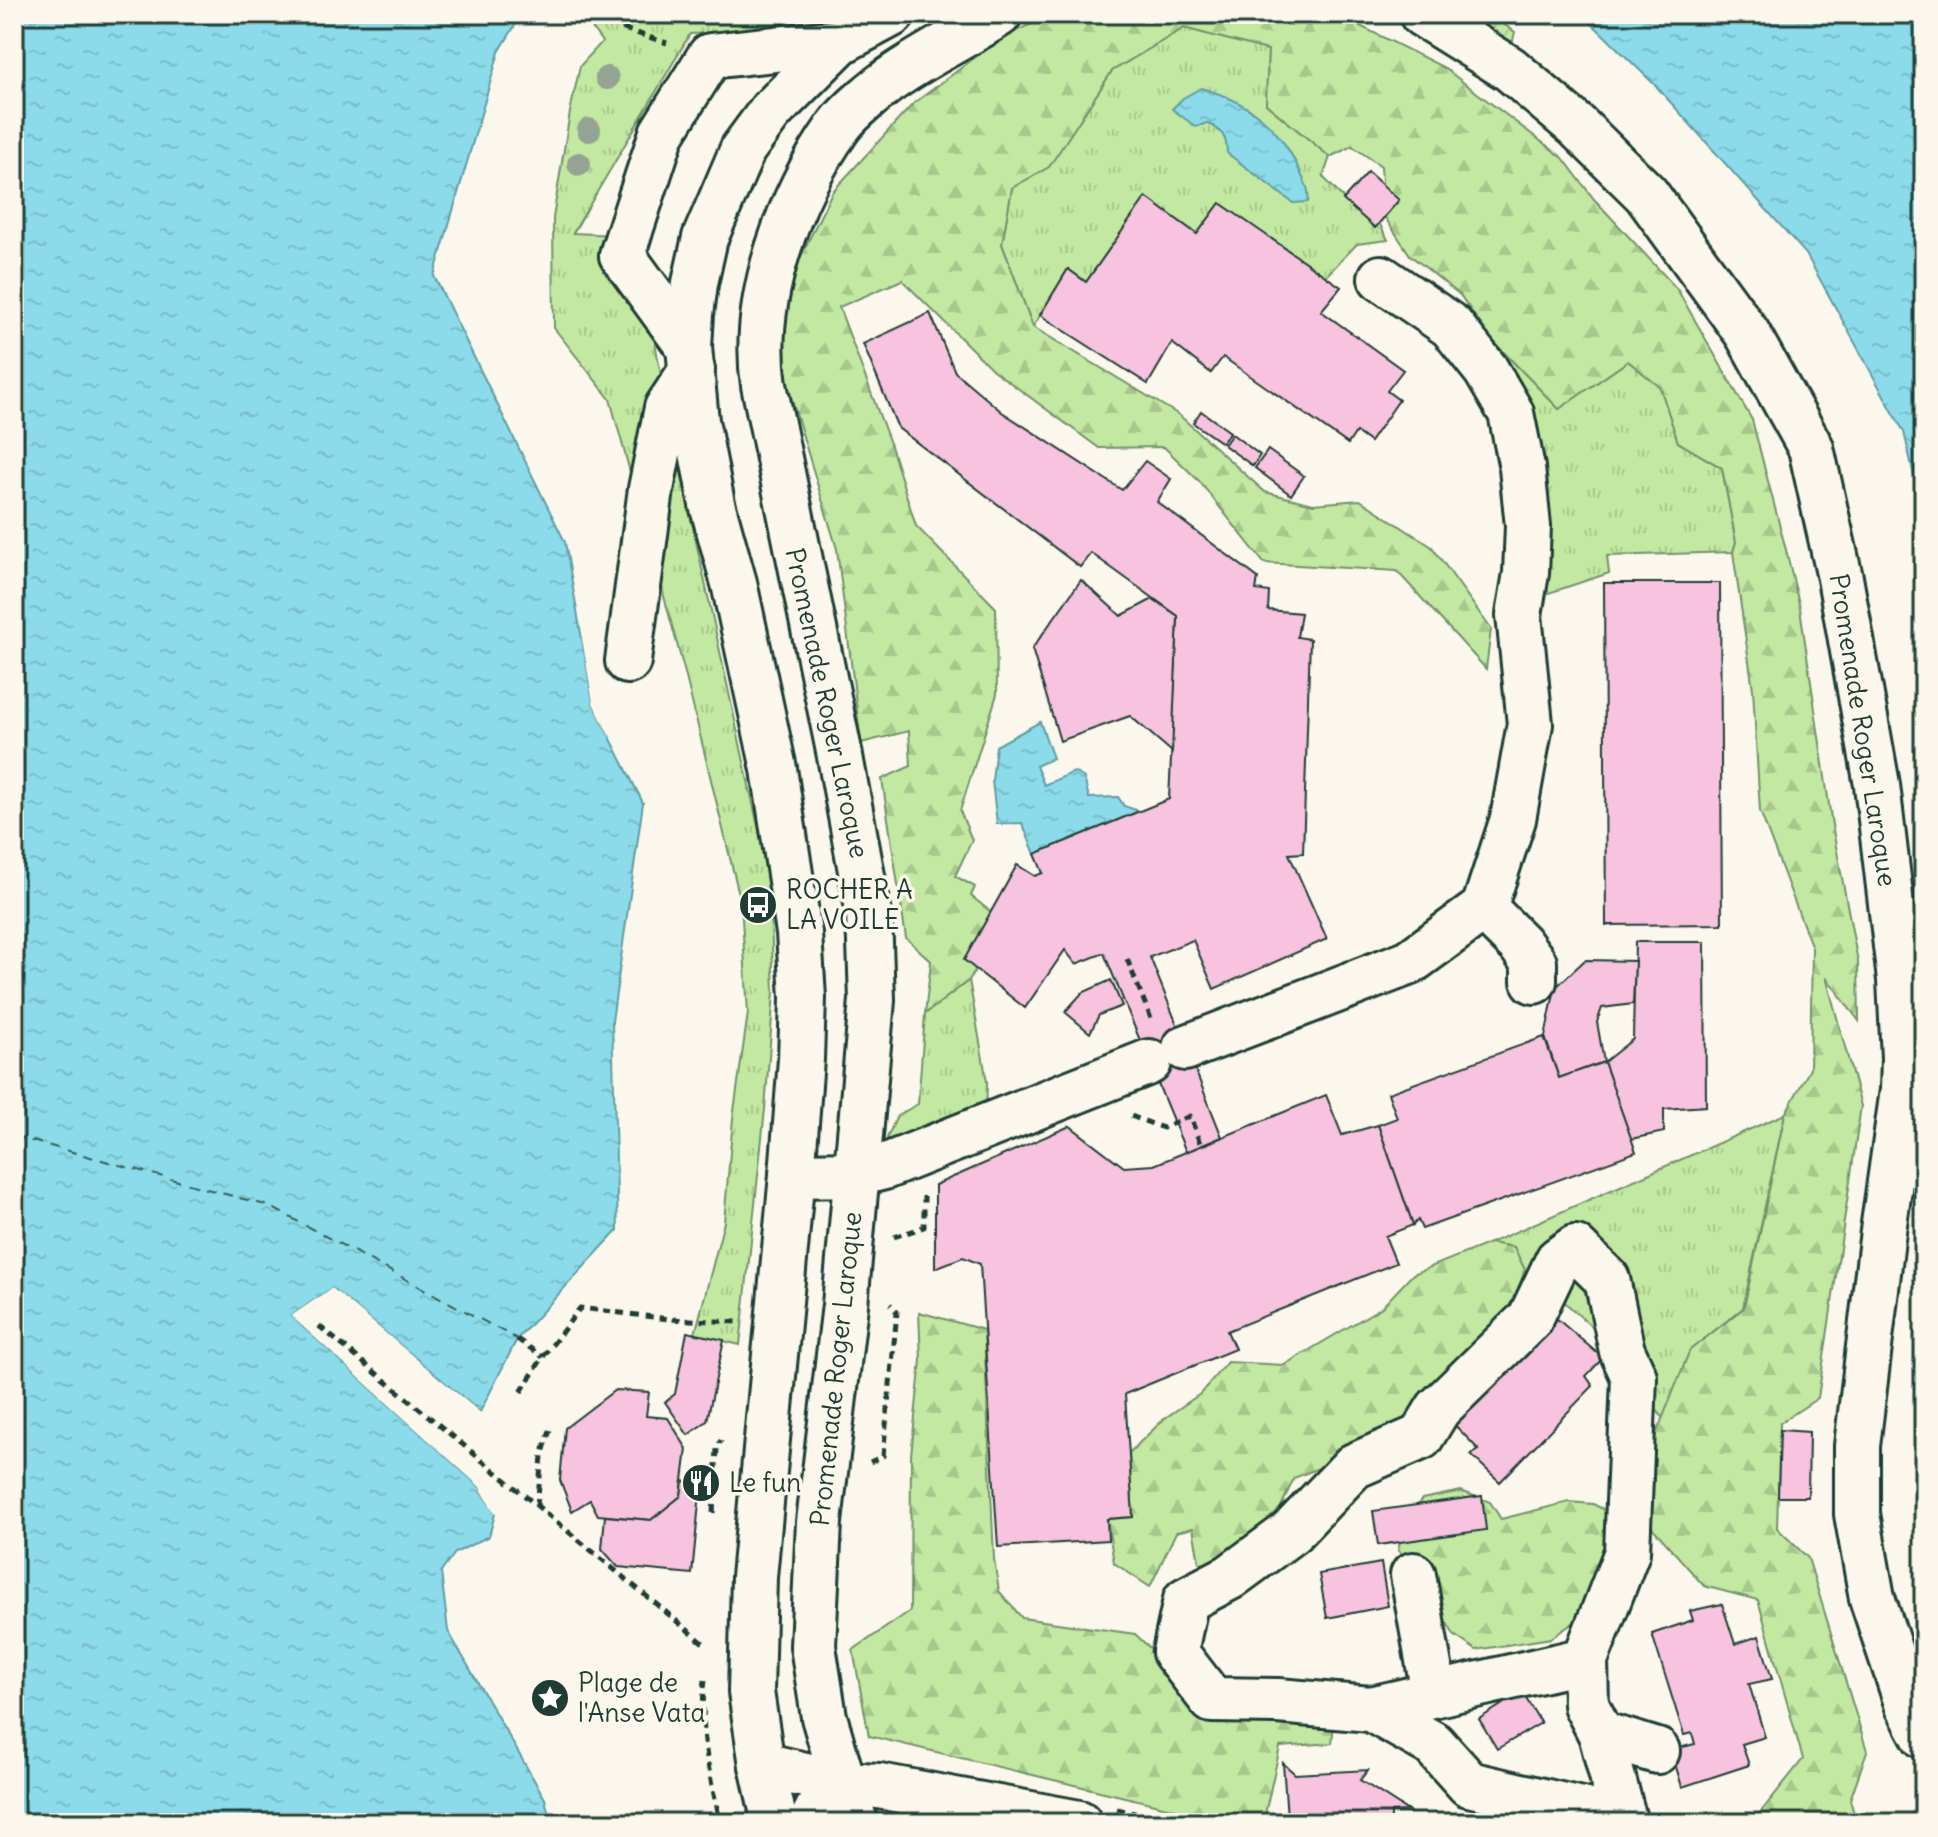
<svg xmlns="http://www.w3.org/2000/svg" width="1938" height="1837" font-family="Delius,sans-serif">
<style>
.grass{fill:url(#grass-tufts);stroke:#71926b;stroke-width:2}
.forest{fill:url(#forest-firs);stroke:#71926b;stroke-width:2}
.garden{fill:url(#garden-furrows);stroke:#71926b;stroke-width:2}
.water{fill:url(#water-ripples);stroke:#609ca1;stroke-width:2}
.pier{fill:#fbf7ec}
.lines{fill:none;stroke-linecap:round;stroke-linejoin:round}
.ferry{stroke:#355d58;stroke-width:2;stroke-dasharray:10 8;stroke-linecap:butt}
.building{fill:#f8c3de;stroke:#1f3d34;stroke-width:2}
.minor-casing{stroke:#1f3d34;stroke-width:50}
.major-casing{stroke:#1f3d34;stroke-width:50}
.path{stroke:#1f3d34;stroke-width:5;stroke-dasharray:8 6;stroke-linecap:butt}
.minor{stroke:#fbf7ec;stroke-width:44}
.major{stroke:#fbf7ec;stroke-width:44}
.tree{fill:#94a393}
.labels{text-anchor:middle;stroke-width:7;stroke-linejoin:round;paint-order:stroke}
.street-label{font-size:26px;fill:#1f3d34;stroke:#fbf7ec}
.poi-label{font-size:26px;fill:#1f3d34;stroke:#fbf7ec;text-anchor:start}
</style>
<defs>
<pattern id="grass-tufts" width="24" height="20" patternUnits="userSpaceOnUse" patternTransform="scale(2)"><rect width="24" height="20" fill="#c3e8a2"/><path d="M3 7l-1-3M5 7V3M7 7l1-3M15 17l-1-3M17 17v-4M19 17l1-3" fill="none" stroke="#a7c88c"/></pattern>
<pattern id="forest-firs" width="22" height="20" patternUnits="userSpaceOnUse" patternTransform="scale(2)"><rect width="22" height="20" fill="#c3e8a2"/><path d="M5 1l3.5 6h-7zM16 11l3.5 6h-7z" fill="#a7c88c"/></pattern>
<pattern id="garden-furrows" width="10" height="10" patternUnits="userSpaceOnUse" patternTransform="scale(2)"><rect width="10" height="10" fill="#c3e8a2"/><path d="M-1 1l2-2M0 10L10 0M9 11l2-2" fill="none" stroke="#a7c88c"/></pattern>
<pattern id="water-ripples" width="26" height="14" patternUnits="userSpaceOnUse" patternTransform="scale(2)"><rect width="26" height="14" fill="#8cdbea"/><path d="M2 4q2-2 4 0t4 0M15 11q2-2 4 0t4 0" fill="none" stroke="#78bdc9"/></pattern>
</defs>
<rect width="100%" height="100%" fill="#fbf7ec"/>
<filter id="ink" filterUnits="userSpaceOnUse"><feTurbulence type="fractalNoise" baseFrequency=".0125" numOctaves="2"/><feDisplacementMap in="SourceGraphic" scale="16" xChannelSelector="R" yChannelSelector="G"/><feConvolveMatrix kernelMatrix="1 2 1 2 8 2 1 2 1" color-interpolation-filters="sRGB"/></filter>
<g filter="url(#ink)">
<g class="grass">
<path d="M582,14H839L808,29L690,34L573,233L614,235L613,251L622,293L654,337L667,408L769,877L774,991L765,1109L740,1345L695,1334L724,1222L733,1118L748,1013L741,903L685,673L610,399L554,328L553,218L570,112L580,66L602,42Z"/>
<path d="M1184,28L1268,50L1266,104L1330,157L1323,177L1345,200L1373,211L1388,240L1357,244L1325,277L1220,203L1197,234L1146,198L1086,282L1068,269L1033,327L1002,244L1012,187L1049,166L1112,71Z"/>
<path d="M1491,339L1559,409L1628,361L1660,386L1678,442L1722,468L1736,542L1733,552L1607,556L1609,573L1543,595L1520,409Z"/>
<path d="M969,980L987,1082L986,1119L903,1148L887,1138L897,1116L918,1104L925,1014Z"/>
<path d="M1785,1114L1743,1308L1690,1350L1663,1418L1593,1328L1559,1297L1500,1335L1514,1247L1490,1243Z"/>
</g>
<g class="forest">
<path d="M1053,14H1336L1443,67L1563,158L1594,199L1677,289L1752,420L1786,550L1800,608L1832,825L1858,962L1859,1021L1826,977L1861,1106L1818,1398L1780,1423L1777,1528L1808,1558L1867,1751L1850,1800L1857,1823H1752L1803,1759L1758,1600L1704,1586L1629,1501L1690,1350L1744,1308L1785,1114L1810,1069L1812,948L1760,811L1753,689L1733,552L1736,542L1722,468L1678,442L1660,387L1628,361L1559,409L1491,339L1460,295L1410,255L1384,216L1381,166L1352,146L1330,157L1266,104L1268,50L1184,28L1112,71L1049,167L1012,188L1002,244L1033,327L1179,415L1265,492L1313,504L1360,500L1432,547L1491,629L1486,669L1397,571L1264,563L1199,481L1164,447L1099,448L993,370L902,280L839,307L891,446L916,526L996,608L997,694L960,811L972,840L955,876L975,887L971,896L991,912L965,960L976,969L969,980L925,1014L931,961L906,938L882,779L911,766L909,731L861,743L837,549L781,364L787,285L832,192L913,104L1001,38Z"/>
<path d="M1490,1243L1514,1247L1525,1270L1500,1335L1407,1432L1294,1478L1280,1509L1291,1524L1223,1574L1199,1562L1193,1528L1176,1532L1150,1587L1114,1563L1107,1519L1133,1517L1129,1453L1165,1418L1200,1394L1227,1362L1284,1365L1382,1307L1413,1274Z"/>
<path d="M919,1312L984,1330L994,1559L999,1591L1022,1618L1135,1634L1215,1709L1335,1714L1332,1743L1280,1747L1263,1823H1234L869,1736L853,1650L910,1611L911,1455L921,1360Z"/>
<path d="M1461,1491L1490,1502L1501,1519L1569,1502L1593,1504L1617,1516L1582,1617L1551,1638L1476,1650L1454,1635L1410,1560L1398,1551L1403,1525L1422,1499Z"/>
</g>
<path class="garden" d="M1447,14H1488L1515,32L1510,54Z"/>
<g class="water">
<path d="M14,14H522L499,52L434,276L565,542L593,703L643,803L612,1021L618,1230L517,1339L480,1412L332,1288L291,1316L480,1487L495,1514L489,1536L455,1553L441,1572L448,1631L545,1799L551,1823H14Z"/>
<path d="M1582,14H1924V519L1904,432L1806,254L1656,86Z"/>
<path d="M1201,88C1248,101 1280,126 1300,172C1305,182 1310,190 1308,202L1293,203L1227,153C1227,137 1222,130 1207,123L1196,127L1172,109L1183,98Z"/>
<path d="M1040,722L1053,758L1036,766L1044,785L1074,772L1084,778L1089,798L1118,797L1124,806L1139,811L1035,854L1022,823L997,824L992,781L996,746Z"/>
</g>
<g class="pier">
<path d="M584,628L597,702L610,728V737L593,703L582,639Z"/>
<path d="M332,1288L483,1415H477L332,1293L297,1316L483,1484L499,1513L495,1514L480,1487L291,1316Z"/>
</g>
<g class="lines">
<path class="ferry" d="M14,1136L269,1206L517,1339"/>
</g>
<g class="building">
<path d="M1368,172L1399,200L1375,228L1343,200Z"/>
<path d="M1146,197L1197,234L1220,203L1341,287L1321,311L1403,370L1387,391L1399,400L1370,442L1356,432L1348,444L1223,357L1211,373L1172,343L1148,384L1040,315L1068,269L1086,282Z"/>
<path d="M930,313L955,372L1002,412L1122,490L1145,461L1171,479L1157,502L1258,578L1256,590L1269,592L1268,610L1301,613L1297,637L1310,639L1303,853L1289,854L1327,939L1214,989L1193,940L1150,957L1222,1137L1186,1152L1104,953L1076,964L1065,950L1025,1008L964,960L1017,865L1035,876L1043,873L1035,854L1169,799L1178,616L1091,553L1080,567L898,428L863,344Z"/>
<path d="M1201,411L1230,432L1222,443L1193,423Z"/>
<path d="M1232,434L1260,455L1253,466L1224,445Z"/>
<path d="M1268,450L1304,476L1291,495L1255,468Z"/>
<path d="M1081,580L1121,616L1153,599L1178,616L1172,752L1130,716L1060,741L1032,649Z"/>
<path d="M1604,583H1720L1722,924L1606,925Z"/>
<path d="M1635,942H1705L1706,1106L1664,1109V1132L1631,1139L1604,1062L1633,1039Z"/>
<path d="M1585,960L1635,961L1633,1004L1602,1008L1597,1022L1604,1062L1559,1078L1545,1037L1555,988Z"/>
<path d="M1111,980L1122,1006L1099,1015L1090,1033L1065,1012L1082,993Z"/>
<path d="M1544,1037L1559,1078L1604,1062L1636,1152L1422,1229L1418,1220L1413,1225L1378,1125L1397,1118L1388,1093Z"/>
<path d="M1326,1095L1342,1135L1378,1125L1413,1225L1385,1236L1396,1263L1227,1331L1235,1349L1125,1394L1133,1517L1107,1519L1108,1540L998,1547L980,1264L963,1257L935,1268V1185L1070,1126L1124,1167L1154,1165Z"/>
<path d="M1556,1318L1603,1358L1586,1376L1593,1386L1500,1482L1471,1455L1479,1450L1446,1416Z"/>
<path d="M687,1332L724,1340L707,1421L688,1435L665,1402L675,1394Z"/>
<path d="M615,1390L649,1392L646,1416L668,1418L687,1449L681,1496L651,1520L598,1515L590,1500L572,1511L560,1480L565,1428Z"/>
<path d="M1780,1430L1809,1432L1808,1497H1778Z"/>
<path d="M683,1481L701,1483L692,1574L618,1567L602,1549L605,1516L651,1520L681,1496Z"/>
<path d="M1482,1496L1486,1530L1378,1545L1373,1511Z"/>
<path d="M1381,1563L1388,1606L1327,1618L1319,1574Z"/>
<path d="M1722,1604L1735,1644L1759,1636L1772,1679L1749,1684L1765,1737L1742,1744L1749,1765L1682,1787L1671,1750L1695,1744L1692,1733L1684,1735L1652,1634L1693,1620L1690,1611Z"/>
<path d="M1522,1692L1541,1723L1497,1749L1479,1719Z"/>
<path d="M1283,1763L1295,1774L1368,1770L1360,1780L1408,1811L1391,1812V1823H1279L1272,1819L1287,1817Z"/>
</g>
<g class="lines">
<g class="minor-casing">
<g id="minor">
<path d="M689,347L622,255L662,133L710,56L840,42"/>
<path d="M628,661L651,489L667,408L692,370"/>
<path d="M1484,908L1520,944L1534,963V981"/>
<path d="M1185,1048L1410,962L1484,908L1513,819L1530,724L1519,615L1526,573L1528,526L1522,468L1511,413L1486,370L1451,326L1381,278"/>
<path d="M792,1175L857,1174L884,1167L1149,1062"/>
<path d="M1413,1575L1434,1694"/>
<path d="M1371,1709L1585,1660"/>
<path d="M1601,1734L1624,1820L1469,1784L1433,1744L1371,1709L1278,1701L1212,1700L1175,1652L1186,1600L1230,1577L1291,1532L1354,1466L1421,1437L1438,1409L1530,1319L1558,1260L1575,1248L1607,1279L1622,1351L1634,1377L1627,1552L1585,1660L1586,1705L1601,1734L1657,1751"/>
<path d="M762,1765L844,1784L879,1786L1079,1823"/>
<path d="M811,1823L818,1809L844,1784"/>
</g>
</g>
<g class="major-casing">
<g id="major">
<path d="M1422,14L1510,69L1577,126L1646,194L1747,333L1811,448L1840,578L1877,785L1900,980L1904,1058L1903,1090L1883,1231L1857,1446V1514L1872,1598L1908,1706L1924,1736"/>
<path d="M775,1823L762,1765L751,1692L754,1577L792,1175L801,1059L803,998L799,933L774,769L734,583L712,504L696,421L689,347L691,314L695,283L705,238L743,149L771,111L840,42L892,14"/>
<path d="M855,1823L824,1717L813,1646L819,1522L845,1305L872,1000L869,914L839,751L764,385C751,299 789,196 839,126C850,111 878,88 894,77C927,54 965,36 999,14"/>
</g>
</g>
<g class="path">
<path d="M624,14V29L667,43"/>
<path d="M539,20L547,14"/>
<path d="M1127,959L1152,1021"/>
<path d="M1131,1116L1163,1128L1190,1116L1201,1146"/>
<path d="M894,1237L924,1227V1196"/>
<path d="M319,1326L707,1646"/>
<path d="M517,1339L543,1357"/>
<path d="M521,1392L543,1357L580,1308L669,1319L737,1322"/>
<path d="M870,1462L883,1456L897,1312L890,1304"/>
<path d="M537,1506L542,1456L550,1430"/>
<path d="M713,1513L717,1449L721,1440"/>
<path d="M705,1680C699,1727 709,1778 721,1823"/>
<path d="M1924,1807V1811"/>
<path d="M1117,1809L1179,1823"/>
</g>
<use href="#minor" class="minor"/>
<use href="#major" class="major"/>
</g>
<g class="tree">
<circle cx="607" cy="78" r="12"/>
<circle cx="589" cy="130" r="12"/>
<circle cx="579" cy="164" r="12"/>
</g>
</g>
<defs>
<g id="bus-disc" transform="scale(2)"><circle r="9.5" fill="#1f3d34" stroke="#fbf7ec"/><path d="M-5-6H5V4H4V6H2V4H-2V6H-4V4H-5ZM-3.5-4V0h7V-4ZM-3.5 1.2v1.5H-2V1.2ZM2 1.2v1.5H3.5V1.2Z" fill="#fff"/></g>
<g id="restaurant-disc" transform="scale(2)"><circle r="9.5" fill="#1f3d34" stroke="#fbf7ec"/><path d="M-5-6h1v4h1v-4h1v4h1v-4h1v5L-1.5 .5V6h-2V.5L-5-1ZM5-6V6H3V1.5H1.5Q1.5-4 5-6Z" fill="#fff"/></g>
<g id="sight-disc" transform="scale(2)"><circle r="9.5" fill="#1f3d34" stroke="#fbf7ec"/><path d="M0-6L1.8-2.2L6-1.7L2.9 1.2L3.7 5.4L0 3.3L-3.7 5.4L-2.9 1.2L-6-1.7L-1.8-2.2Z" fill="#fff"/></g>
</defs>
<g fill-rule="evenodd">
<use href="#bus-disc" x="758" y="905"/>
<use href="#restaurant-disc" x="701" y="1483"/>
<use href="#sight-disc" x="550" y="1698"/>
</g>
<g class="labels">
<g class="street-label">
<text transform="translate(827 703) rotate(78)" y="9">Promenade Roger Laroque</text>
<text transform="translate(1863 730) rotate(81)" y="9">Promenade Roger Laroque</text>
<text transform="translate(836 1369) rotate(-84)" y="9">Promenade Roger Laroque</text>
</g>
<g class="poi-label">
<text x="786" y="899">ROCHER A<tspan x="786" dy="30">LA VOILE</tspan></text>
<text x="729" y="1492">Le fun</text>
<text x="578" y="1692">Plage de<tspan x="578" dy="30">l'Anse Vata</tspan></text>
</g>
</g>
<rect width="1938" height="1837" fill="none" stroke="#fbf7ec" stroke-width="48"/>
<rect x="24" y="24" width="1890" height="1789" fill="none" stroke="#1f3d34" stroke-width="3" filter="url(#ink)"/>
</svg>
